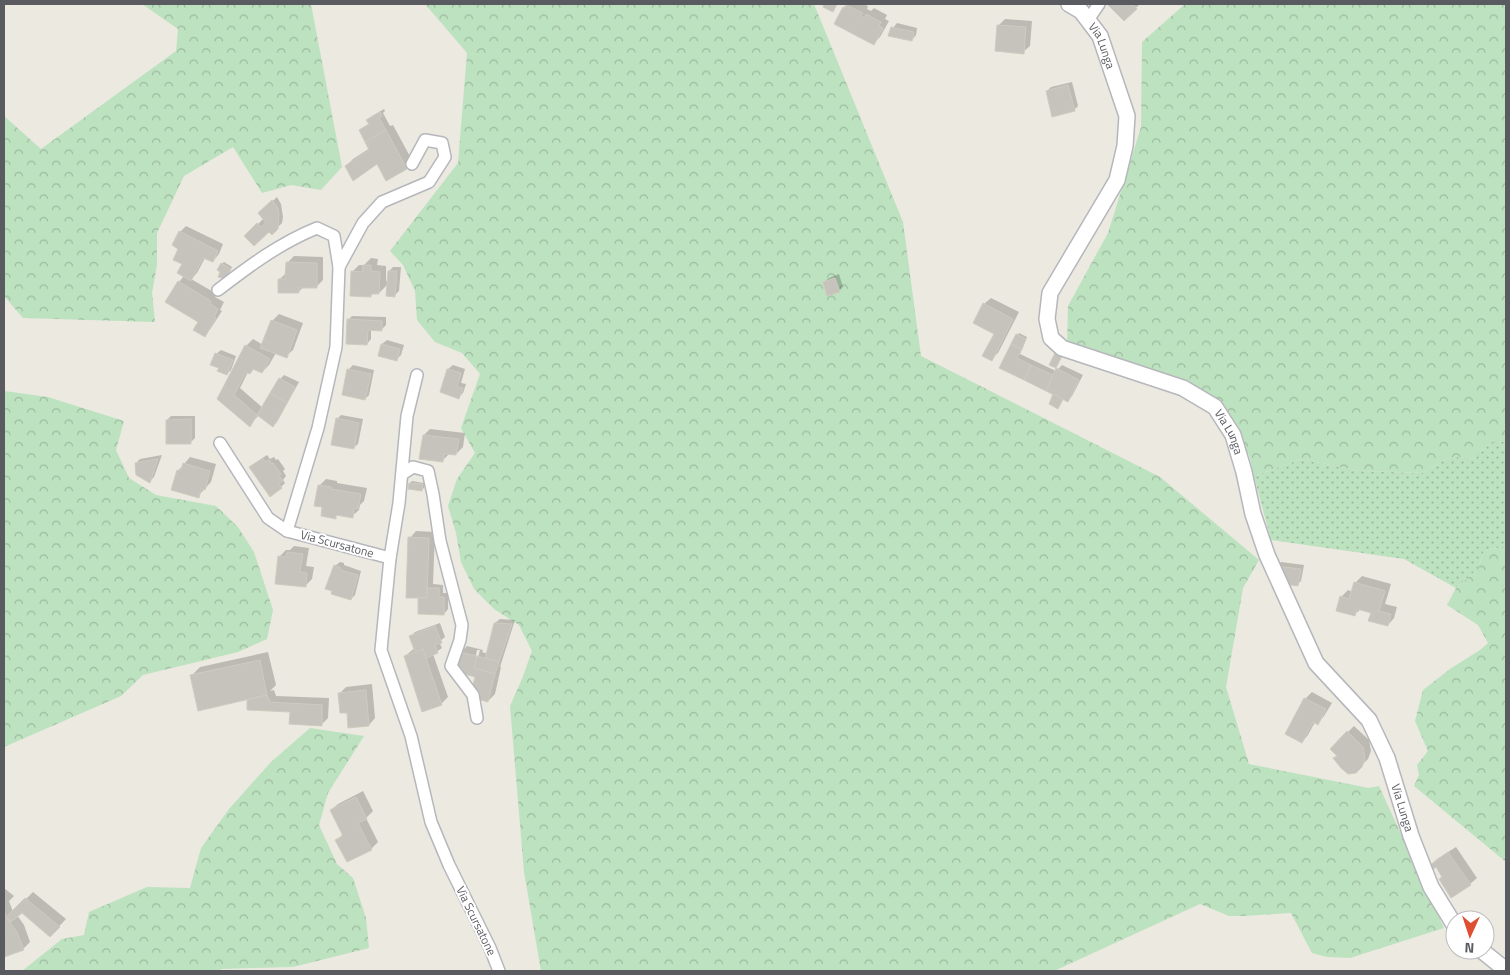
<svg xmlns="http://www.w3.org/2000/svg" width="1510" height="975" font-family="'Titillium Web',sans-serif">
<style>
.grass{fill:url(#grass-dots)}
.forest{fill:url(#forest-crowns)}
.shadow{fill:#0003;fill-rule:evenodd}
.building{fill:#c6c3bd;stroke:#cfcbbf}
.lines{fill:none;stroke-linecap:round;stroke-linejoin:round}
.minor-casing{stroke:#b6b7bc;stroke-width:14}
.tertiary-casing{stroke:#b6b7bc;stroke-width:18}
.minor{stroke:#fff;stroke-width:11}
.tertiary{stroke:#fff;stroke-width:15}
.labels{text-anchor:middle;stroke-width:4;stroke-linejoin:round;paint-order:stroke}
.street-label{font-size:12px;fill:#595b60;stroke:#fff}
</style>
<defs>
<pattern id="grass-dots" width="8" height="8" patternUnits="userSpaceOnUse" patternTransform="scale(1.25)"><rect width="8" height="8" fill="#bde2c0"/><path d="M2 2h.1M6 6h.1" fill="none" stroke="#9dba9f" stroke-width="1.8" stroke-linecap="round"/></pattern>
<pattern id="forest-crowns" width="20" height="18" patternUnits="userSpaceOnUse" patternTransform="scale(1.25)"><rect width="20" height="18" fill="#bde2c0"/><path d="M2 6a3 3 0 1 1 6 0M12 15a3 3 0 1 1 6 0" fill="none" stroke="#9dba9f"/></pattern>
</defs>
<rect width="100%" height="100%" fill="#ebe9e0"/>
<path class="grass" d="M1506,441V546L1484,551L1478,569L1456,588L1404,559L1271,540L1254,476L1301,459L1360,471L1423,473L1446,459L1456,457L1474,459L1490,443Z"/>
<g class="forest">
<path d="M142,4H311L342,167L321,190L291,185L262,193L233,147L184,176L157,233V265L152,293L155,322L23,318L4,296V116L41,149L176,51L178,29Z"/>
<path d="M425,4H814L903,222L921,356L1160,477L1259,560L1243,588L1226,687L1249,764L1369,788L1379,786L1444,928L1350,958L1327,957L1312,953L1291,913L1242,916H1229L1200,904L1054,971H541L524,872L510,706L522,679L532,651L519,625L494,609L474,589L461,562L456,533L448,506L457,479L475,453L461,428L480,374L462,353L435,342L417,320L415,291L403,265L390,251L458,163L467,53Z"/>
<path d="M1185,4H1506V441L1490,443L1474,459L1456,457L1446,459L1423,473L1360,471L1301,459L1254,476L1249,455L1235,432L1211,401L1067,347L1068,306L1108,233L1141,127L1142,42Z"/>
<path d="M4,391L48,397L124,421L116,450L129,478L156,495L216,506L238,527L254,552L273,610L267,639L238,652L143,675L121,696L4,747Z"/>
<path d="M1506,546V862L1414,786L1419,775L1417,765L1428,751L1415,721L1423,690L1450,669L1480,650L1488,643L1478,625L1447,605L1456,588L1478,569L1484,551Z"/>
<path d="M310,728L364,736L328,793L319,825L337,864L353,878L366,918L369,948L293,967L221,969L220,971H22L62,939L84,935L89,912L147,887L190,888L201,848L229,809L271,762Z"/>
</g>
<g class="shadow">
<path d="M847,4H863L868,6L867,9L871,11L874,8L887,15L885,19L889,21L880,37L874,43L844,7Z"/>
<path d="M1109,4H1140L1124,19Z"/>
<path d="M1005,19L1032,21L1030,46L1023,52L998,26Z"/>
<path d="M897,23L917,28L916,35L912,40L893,28Z"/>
<path d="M1072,82L1078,106L1074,110L1047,91L1051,87Z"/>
<path d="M384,109L385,111L383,113L390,126L393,125L413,162L406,168L377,162L346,166L353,159L370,148L360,130L370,123L368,120L372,116Z"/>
<path d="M277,197L281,204L283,217L282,223L272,233L269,231L246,236L264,218L260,213Z"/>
<path d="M186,226L223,244L219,254L213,261L205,258L197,273L191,279L217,294L215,297L224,302L220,310L222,311L211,328L204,335L200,322L179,282L184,276L180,248V232Z"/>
<path d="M294,256L323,257V280L316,287H304L298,292L280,279L287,272V263Z"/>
<path d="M371,258L378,259L377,265L386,266V281H388L389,271L393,267H401L399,291L395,295L388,284L379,293H373L371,296L352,272L359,265H364Z"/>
<path d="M224,262L232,267L228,276L222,264Z"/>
<path d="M839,274L843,287L839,291L824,282L829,278Z"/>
<path d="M991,298L1019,312L998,353L991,359L995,333L984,304Z"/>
<path d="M279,314L303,323L293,350L286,356L276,353L269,365L262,372L255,368L250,373L248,372L240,388L263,408L280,379L284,375L299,382L277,422L273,426L259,415L250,425L219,398L246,346L253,339L263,345L272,321Z"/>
<path d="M352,316L386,317V325L382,329H371V339L367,344L348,320Z"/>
<path d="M1019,333L1027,337L1020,354L1056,371L1062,365L1083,375L1072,396L1068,400L1064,398L1058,407L1055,394L1000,367Z"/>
<path d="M387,340L404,345L401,355L396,360L382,344Z"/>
<path d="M221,350L236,356L231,370L227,374L220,368L216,354Z"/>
<path d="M353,365L374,370L369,395L365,399L348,370Z"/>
<path d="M453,365L465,369L461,383L466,384L463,393L459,397L441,392L448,369Z"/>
<path d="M341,415L363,419L358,444L353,448L337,419Z"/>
<path d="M171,416H195V438L191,442L167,420Z"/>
<path d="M430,429L465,433L463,447L456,454H449L442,461L424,435Z"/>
<path d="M162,455L154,477L150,481L136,463L140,459Z"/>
<path d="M267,455L270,459L274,457L276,460L278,459L285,469L283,471L286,476L283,480L285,483L281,487L255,463Z"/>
<path d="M190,457L216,464L211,482L198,496L178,471Z"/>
<path d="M326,479L337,481V483L367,488L364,501L360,505L359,510L352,516L339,514L335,517L324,506L319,486Z"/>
<path d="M412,481L424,483V488L422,490L410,483Z"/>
<path d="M416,531L435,532L433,584L443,585V593H448V609L444,614L420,599L410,538Z"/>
<path d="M294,546L309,548L306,566L314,567L312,579L305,586L279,557L286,550H290Z"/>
<path d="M340,562L344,563V565L361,571L355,595L351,599L335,566Z"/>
<path d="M1281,562L1304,565L1301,581L1297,585L1277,566Z"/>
<path d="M1362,576L1391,584L1385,604L1397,607L1394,618L1388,625L1372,612L1361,609L1355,614L1341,597L1348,590L1353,592L1355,583Z"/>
<path d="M500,619L515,620L500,667H501L495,694L488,701L480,690L476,676L464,668L461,652L467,646L483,650L482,652L488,654L495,623ZM477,650H480L475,669H473Z"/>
<path d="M440,623L445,637L439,642L442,648L433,654L448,697L441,704L405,656L415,648L410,637L415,632Z"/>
<path d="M268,652L276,685L270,691L274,690L276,696L329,698L328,718L321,725L291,711L248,709V698L191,676L200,667Z"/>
<path d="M372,684L375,718L369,725L348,711L340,693L346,687Z"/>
<path d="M1312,692L1332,703L1324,716L1318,723L1315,722L1308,735L1302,742L1305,699Z"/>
<path d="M1354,726L1369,740L1371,751L1368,759L1355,772L1338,755L1348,732Z"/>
<path d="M363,791L373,811L366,818L378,842L371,849L337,840L343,834L331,810L338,804Z"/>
<path d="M1456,847L1477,878L1470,884L1443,877L1436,866H1430L1437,859Z"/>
<path d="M4,888L14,896L9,901L13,912L33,892L66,919L50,936L23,911L17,915L24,925L30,942L23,949L4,956Z"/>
</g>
<g class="building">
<path d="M824,4H837L833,12L823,7Z"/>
<path d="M1107,4H1132L1137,9L1124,21Z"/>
<path d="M846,5L863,13L861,16L865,18L866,14L881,22L879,26L883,28L874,45L834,24L843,7L845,8Z"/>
<path d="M997,25L1026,27L1024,54L995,51Z"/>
<path d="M891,27L914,32L912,41L888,36Z"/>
<path d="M1068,85L1075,111L1052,117L1046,91Z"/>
<path d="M380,112L382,116L379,118L386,130L365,142L359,130L369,124L366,120Z"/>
<path d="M386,130L407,169L386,181L377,164L353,181L345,166L369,150L365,142Z"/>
<path d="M272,200L278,208L279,214L278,229L272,235L269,232L254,246L244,236L257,223L261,227L266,223L258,213Z"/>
<path d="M179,231L218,251L213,262L203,258L191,281L177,273L182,264L173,260L178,249L172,245Z"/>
<path d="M286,262L317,263V288H299V293H278V279H285Z"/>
<path d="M221,263L231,269L226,279L218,277L220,272L217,270Z"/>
<path d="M363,265H371V271L380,272L379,294H371V297L350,296L351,271L362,272Z"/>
<path d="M388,271H397L395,297L386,296Z"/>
<path d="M835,278L840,292L827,296L823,282Z"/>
<path d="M178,281L211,301L210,304L218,309L214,317L216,318L205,337L193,330L198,322L165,302Z"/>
<path d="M983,303L1013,319L992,361L982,356L994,334L973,323Z"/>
<path d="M347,319L382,321V331L368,330L367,345L346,344Z"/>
<path d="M271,320L297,330L287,358L260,348Z"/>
<path d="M1016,334L1026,339L1022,349L1011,344Z"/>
<path d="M381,344L400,349L397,361L378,356Z"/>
<path d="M1011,344L1022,349L1017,358L1031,365L1024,380L999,368Z"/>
<path d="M245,345L270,359L262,373L253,369L250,374L246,372L234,395L257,415L250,427L217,399Z"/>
<path d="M215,353L233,360L227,375L217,371L219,368L210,365Z"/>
<path d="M1055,353L1062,356L1056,368L1049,365Z"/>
<path d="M1031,365L1053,375L1046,391L1024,380Z"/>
<path d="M1056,368L1079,380L1068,402L1046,391Z"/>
<path d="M347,369L371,374L365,400L342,395Z"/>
<path d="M447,369L461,373L457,387L463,388L459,399L440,392Z"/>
<path d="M279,378L295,387L287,403L270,393Z"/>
<path d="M270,393L287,403L273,427L257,415Z"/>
<path d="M1053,394L1063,399L1058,409L1049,404Z"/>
<path d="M336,418L359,423L354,449L331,445Z"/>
<path d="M191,419V444H166V420Z"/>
<path d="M423,435L459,439L456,455L444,454L443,462L419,459Z"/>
<path d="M263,458L265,462L269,460L272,464L273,463L281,474L279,475L283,481L279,484L282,488L270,497L249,467Z"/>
<path d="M158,459L150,483L136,475L135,463Z"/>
<path d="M183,463L210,471L205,490L201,489L199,498L171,490L177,470L181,471Z"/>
<path d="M409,483L423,484L422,491L408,489Z"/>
<path d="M318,485L331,487V489L361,494L358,509L354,508L353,518L336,515V519L321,516L322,507L314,506Z"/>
<path d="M408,537L429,538L427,598H406Z"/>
<path d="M287,552L303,554L300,572L307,573L306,587L275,584L278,556L286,557Z"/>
<path d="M334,565L341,568L340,570L358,575L351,600L331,594L332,591L325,589Z"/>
<path d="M1276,566L1301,569L1298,586L1284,584Z"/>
<path d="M1354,582L1385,591L1379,611L1391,614L1388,626L1368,621L1371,613L1357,609L1355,616L1336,611L1340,596L1349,599Z"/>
<path d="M427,588H439V597H444V615L418,614V598H427Z"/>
<path d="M494,623L512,624L499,662L485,659Z"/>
<path d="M435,626L442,643L435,645L438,653L426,658L423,649L415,652L409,636Z"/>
<path d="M423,649L442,705L422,712L404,656Z"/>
<path d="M460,652L477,656L474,668L495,674L488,702L477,699L479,691L472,689L475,677L461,673L463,669L456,667Z"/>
<path d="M477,656L499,662L495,674L474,668Z"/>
<path d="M260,660L267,695L198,711L190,675Z"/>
<path d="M366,690L369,726L348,728L347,713H340L338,693Z"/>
<path d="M267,695L270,702L322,705V726L289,724L290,712L247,710V700Z"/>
<path d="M1304,698L1326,709L1318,725L1313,722L1302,743L1285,734Z"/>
<path d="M1347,731L1363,747L1365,759L1362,767L1356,773L1348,774L1341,768L1333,758L1337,756L1330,749Z"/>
<path d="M356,797L367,819L358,823L372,850L347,862L335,840L343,836L330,810Z"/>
<path d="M1448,852L1471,885L1451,898L1439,879L1442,877L1436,867L1432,870L1429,866Z"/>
<path d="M25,898L60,927L50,937L22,913L11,922L6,917Z"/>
<path d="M4,910L6,917L17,932L24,950L4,957V934H5Z"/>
</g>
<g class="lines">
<g class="minor-casing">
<g id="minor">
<path d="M1088,20L1099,4"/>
<path d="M339,267L363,223L382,202L429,182L445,157L442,143L425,140L412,164"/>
<path d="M218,290C249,266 280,243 317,228L334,236L339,267L336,347L318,428L287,531L390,558L381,650L411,736L431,822L449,865L490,948L499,971"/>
<path d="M220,443L268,518L287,531"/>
<path d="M402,474L413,467L428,471L433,494L440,541L462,625L460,640L451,666L473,695L477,718"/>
<path d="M390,558L399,503L407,416L417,375"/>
</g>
</g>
<g class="tertiary-casing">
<g id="tertiary">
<path id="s1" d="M1069,4L1081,11L1100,36L1127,116L1125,146L1117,180L1050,293L1047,319L1051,338L1062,348L1183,388L1215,407L1233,435L1244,472L1253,514L1267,555L1316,663L1369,720L1387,758L1411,836L1431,887L1455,926"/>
<path d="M1481,950L1506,970"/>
</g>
</g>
<use href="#minor" class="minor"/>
<use href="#tertiary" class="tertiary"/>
</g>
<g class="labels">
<g class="street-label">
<text dy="4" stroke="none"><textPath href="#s1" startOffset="55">Via Lunga</textPath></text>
<text dy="4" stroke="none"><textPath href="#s1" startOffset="580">Via Lunga</textPath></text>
<text transform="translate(337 544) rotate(15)" y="4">Via Scursatone</text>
<text dy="4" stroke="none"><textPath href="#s1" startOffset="1000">Via Lunga</textPath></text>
<text transform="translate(476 921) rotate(64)" y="4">Via Scursatone</text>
</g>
</g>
<rect width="1510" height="975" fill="none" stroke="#595b60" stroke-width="10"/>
<g transform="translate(1470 935) rotate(183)"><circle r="24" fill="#ffffff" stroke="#bdbdbf"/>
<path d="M0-4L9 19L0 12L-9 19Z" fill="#df4e32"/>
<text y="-8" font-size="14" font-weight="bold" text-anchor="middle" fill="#595b60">N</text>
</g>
</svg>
